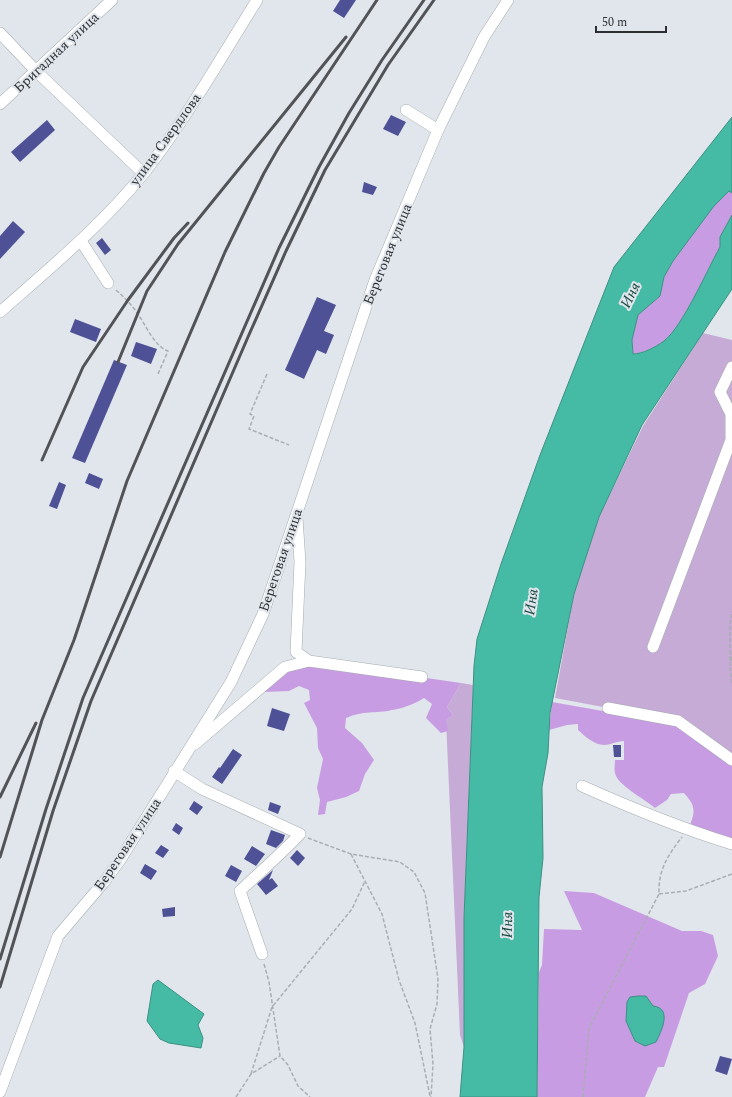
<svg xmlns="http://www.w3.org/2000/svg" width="732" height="1097" font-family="Spectral,serif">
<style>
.green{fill:#c6abd7}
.forest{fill:#c89ce2}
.water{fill:#45baa5;stroke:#3d9082}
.building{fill:#4e5195}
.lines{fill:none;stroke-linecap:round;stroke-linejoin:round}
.minor-casing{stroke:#a6acb1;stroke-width:12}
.path{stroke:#a9aeb3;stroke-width:1.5;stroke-dasharray:4 2;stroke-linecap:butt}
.minor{stroke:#fff;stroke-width:11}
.rail{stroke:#515357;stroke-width:3}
.labels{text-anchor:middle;stroke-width:4;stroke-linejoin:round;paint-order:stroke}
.street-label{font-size:14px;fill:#2b2d30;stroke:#e0e6ec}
.water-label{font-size:15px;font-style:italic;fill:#174940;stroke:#e0e6ec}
</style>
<rect width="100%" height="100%" fill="#e0e6ec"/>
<g class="green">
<path d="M703,333L732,340V762L678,721L555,698L574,594L599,517L643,426Z"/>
<path d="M461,683L473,685L464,918V1047L460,1035L446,720L453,715L447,707Z"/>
</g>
<g class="forest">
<path d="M729,190L732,193V215L720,237V247C707,270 683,326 664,341C656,347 642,353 633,354L632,340L638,315L660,296L664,277L673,261L714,206Z"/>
<path d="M309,661L461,683L447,707L453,715L446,720L448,731L441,733L426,718L432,704L424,698C414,704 404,708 392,710C375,714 364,710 346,718L345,728L362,743L374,760L365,774L359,791L346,797L327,802L325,814L318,815L320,800L317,788L323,759L318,748L317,728L304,703L310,700L309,690L299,686L289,691L264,692L285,667Z"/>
<path d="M552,702L676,724L732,766V839L688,830C695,813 697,807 684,793L671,794L667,800L655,808C645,799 617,785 615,773C614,769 615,764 615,760H624V741C617,741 610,745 604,745C594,745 585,736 578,730V724L567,725L549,730Z"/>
<path d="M564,891L594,893L682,931H701L713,935L718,956L705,984L689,993L664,1067H658L645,1097H537L539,972L542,965L544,929L582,930Z"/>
</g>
<g class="water">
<path d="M732,117V193L729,191L714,206L673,261L664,277L660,296L638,315L632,340L633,354C642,354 656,347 664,341C683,326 707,270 720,247V237L732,215V289L642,425L599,517L574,594L550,713L548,753L542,787L543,858L539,897L537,1097H460L464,1047V918L474,666L477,639L501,564L540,455L614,267Z"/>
<path d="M158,980L204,1014L198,1025L203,1038L201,1048L169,1043L160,1039L147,1021L153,984Z"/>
<path d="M639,996H646L653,1006C673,1008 661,1032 656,1042L645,1046L635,1041L626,1021L627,1002L630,997Z"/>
</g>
<g class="building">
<path d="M340,0H356L344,18L333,11Z"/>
<path d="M391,115L406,122L398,136L383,129Z"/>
<path d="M47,120L55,130L20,162L11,152Z"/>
<path d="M364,182L377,187L373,195L362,192Z"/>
<path d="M13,221L25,232L0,259V236Z"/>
<path d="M102,238L111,250L105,255L96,243Z"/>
<path d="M317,297L336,305L324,331L334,335L326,354L317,350L304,379L285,370Z"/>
<path d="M75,319L101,329L96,342L70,332Z"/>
<path d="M136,342L157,349L151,364L131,356Z"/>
<path d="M114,360L127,365L85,463L72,458Z"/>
<path d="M89,473L103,479L99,489L85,483Z"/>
<path d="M59,482L66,485L57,509L49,506Z"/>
<path d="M272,708L290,714L284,731L267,726Z"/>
<path d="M613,745H621V757H614Z"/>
<path d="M233,749L242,755L222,784L212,777L219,767L220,768Z"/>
<path d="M194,801L203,807L197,815L189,809Z"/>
<path d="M270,802L281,806L278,814L268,810Z"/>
<path d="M176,823L183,828L179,835L172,830Z"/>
<path d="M271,830L285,835L283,841L276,848L266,844Z"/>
<path d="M161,845L169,850L163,858L155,853Z"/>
<path d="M252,846L265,854L256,866L244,859Z"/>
<path d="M297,850L305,858L298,866L290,858Z"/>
<path d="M145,864L157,871L151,880L140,873Z"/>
<path d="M231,865L242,871L236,882L225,876Z"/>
<path d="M273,870L269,880L272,878L278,886L266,895L257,884Z"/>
<path d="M175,907V916L163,917L162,909Z"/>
<path d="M720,1056L732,1059L727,1075L715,1071Z"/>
</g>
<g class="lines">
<g class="minor-casing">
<g id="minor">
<path d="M0,33L36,71L143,173"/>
<path d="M0,104L112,0"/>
<path d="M406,110L438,130"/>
<path d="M81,241L108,283"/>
<path d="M0,312C50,268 102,225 144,173C186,119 221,58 257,0"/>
<path d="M297,518L300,562L296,652L309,661L422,677"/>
<path d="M653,647L731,440V414L720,392L732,367"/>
<path d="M608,708L678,721L732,760"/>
<path d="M195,744L285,667L309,661"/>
<path d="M174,771L202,789L300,834C281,854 260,872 240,891L262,954"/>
<path d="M582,786C631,808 680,828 732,844"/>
<path d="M0,1092L58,936L104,882L120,860L231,682L263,614L375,280L438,130L484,37L508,0"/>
</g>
</g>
<g class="path">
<path d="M116,290C124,297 131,304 137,313C146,325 154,346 168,351L158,374"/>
<path d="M267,374L250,414L254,416L249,429L289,445"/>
<path d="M731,661L732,653"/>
<path d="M730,666V623L732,611"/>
<path d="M730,667L732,685"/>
<path d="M308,838L351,854L400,862L414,872L425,893L438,979L437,1004L430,1029L433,1064L431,1097"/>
<path d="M351,854L382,914L399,980L415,1023L430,1096"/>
<path d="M659,894L686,891L732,874"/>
<path d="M264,964L269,982L280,1056L288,1065L298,1086L310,1097"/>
<path d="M251,1074L272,1007L352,909L365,881"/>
<path d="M236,1097L251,1074L280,1056"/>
<path d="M583,1097L589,1028L659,894C658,870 668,855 682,837"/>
</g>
<use href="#minor" class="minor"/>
<g class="rail">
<path d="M118,362L147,291L178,244L346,37"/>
<path d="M42,460L83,367L128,300L174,238L188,223"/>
<path d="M0,797L36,723"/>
<path d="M0,857L42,720L74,640L127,481L225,252L264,173L279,147L377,0"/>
<path d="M0,959L46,809L83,698L279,248L319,167L349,113L382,60L424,0"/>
<path d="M0,987L53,811L91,701L248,337L286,251L325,170L388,65L434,0"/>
</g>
</g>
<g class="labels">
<g class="street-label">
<text transform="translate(56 52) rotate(-43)" y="5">Бригадная улица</text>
<text transform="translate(165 139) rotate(-54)" y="5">улица Свердлова</text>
<text transform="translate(387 254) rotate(-68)" y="5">Береговая улица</text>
<text transform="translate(280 560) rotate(-71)" y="5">Береговая улица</text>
<text transform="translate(127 844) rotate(-56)" y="5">Береговая улица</text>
</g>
<g class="water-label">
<text transform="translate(630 295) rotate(-64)" y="5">Иня</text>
<text transform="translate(531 602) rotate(-82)" y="5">Иня</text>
<text transform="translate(507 925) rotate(-89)" y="5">Иня</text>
</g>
</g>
<path d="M596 26v6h70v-6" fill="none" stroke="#2b2d30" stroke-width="2"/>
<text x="602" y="26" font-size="12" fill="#2b2d30" stroke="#e0e6ec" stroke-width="3" paint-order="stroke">50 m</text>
</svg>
